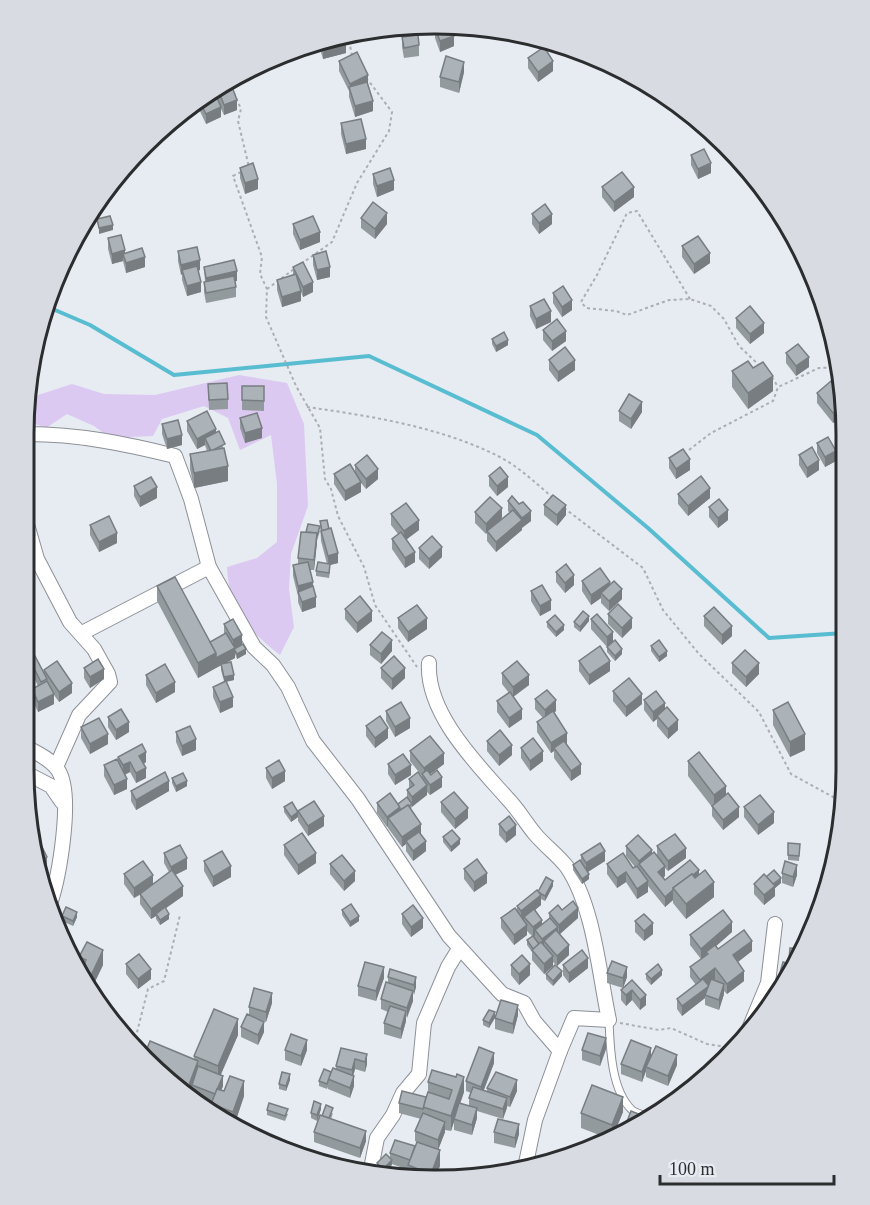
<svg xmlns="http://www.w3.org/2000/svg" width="870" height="1205" font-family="Georgia,serif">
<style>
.green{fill:#dcc9f1}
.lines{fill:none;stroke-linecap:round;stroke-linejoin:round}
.stream{stroke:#58bdd0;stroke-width:4}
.service-casing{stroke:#8c9097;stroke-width:9}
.minor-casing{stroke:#8c9097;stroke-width:16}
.path{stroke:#abafb4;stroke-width:2;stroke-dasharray:3 3;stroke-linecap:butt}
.service{stroke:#fff;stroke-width:7}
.minor{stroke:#fff;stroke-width:14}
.wall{fill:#939a9e}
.shaded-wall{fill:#787d81}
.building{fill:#abb3b8;stroke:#787d81;stroke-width:1.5}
.rim{fill:none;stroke:#2b2d2f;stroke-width:3}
</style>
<rect width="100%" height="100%" fill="#e7ebf2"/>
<path class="green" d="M239,375L287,383L304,424L308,506L291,554L289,589L294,627L280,655C247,629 229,610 227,567L257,558L277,542V484L271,435L240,450L228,418L204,406L162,419L153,436L110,438L94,426L67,414L46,428L35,424L29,398L72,384L104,394L155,395Z"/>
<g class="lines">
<path class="stream" d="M48,307L90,325L174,375L369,356L537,435L648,528L769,638L844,633"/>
<g class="service-casing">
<path id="service" d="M609,1020C610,1047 611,1090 632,1110C636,1113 644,1115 649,1117"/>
</g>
<g class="minor-casing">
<g id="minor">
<path d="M24,447L28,434C78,434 127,444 175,456L191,499L209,567L254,647L273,665L288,687L313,741L358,799L449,936L502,994L524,1003L534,1021L560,1051L535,1120L525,1168"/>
<path d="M24,514L37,559L70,622L94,649L108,674L110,682L79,715L56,767"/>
<path d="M82,633L209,567"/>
<path d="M429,663C426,713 476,763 507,798C518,809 525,822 535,834C545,846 558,855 567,867C594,907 599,973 609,1020L574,1018L560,1051"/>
<path d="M24,746C35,752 51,759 58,770C74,794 59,877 50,904"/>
<path d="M24,772L51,786L62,802"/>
<path d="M744,1041L768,983L775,924"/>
<path d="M370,1174L377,1138L393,1115L403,1093L419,1074L424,1023L448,967L459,949"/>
</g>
</g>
<g class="path">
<path d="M348,35L352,56"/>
<path d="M229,82L241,109L238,121L249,167"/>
<path d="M241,172L233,176L262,257L260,274L267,289L266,317L296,386L320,428L325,479L331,489L338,516L364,567L375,605L417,667"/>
<path d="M301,264L332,242L357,183L389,131L392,112L368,80"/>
<path d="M267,289L294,269"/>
<path d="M690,299L637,211L627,213L597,275L581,302L586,308L616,311L627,315L669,300L690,299L711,306L724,319L739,346L759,365"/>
<path d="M772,377L778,387"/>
<path d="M307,407C371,416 440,427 498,456C518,466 537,484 553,498"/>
<path d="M689,450L711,433L773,401L778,387L819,368L839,367"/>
<path d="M564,508L643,568L663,610L699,654L759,712L791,774L844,803"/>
<path d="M620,1023L659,1030L671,1028L707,1044L733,1048"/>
<path d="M134,1044L148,989L164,981L180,915"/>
</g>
<use href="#service" class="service"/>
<use href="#minor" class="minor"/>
</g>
<g class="wall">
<path d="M435,28L454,46L440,52L435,38Z"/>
<path d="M402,37L419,45V56L404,58L402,47Z"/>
<path d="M328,38L346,53L323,59L318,42Z"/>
<path d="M528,58L553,71L538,82L528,68Z"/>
<path d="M339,61L373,111L355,117L349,97V91L339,71Z"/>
<path d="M464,72L459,93L440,87V77Z"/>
<path d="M218,89L237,110L224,115L221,109V117L206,124L198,107V101L214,91L218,99Z"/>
<path d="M341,123L366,149L346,154L341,134Z"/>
<path d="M691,155L711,173L698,179L691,165Z"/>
<path d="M240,168L258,189L245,194L240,178Z"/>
<path d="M373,174L394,190L377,197L373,184Z"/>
<path d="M602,187L634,197L614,212L602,197Z"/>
<path d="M532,214L552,224L539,234L532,224Z"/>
<path d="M361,218L387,224L375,239L361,228Z"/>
<path d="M293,224L320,242L300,250L293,234Z"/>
<path d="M108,238L125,253L145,267L126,273L123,261L112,264L108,249Z"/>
<path d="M682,246L710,263L694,274L682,257Z"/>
<path d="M178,251L200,270L198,271L201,292L187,296L182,280V274L181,275L178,261Z"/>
<path d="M313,255L330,277L317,280L313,265Z"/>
<path d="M204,267L237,281H235L236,287V297L206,303L204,292V282H205Z"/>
<path d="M293,267L313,292L303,297L301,292V301L282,307L277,290V280L293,275Z"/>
<path d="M553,293L572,310L562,317L553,303Z"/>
<path d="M530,306L551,322L536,329L530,316Z"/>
<path d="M736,318L764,333L750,344L736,328Z"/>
<path d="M543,330L566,341L552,351L543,340Z"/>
<path d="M492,339L508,345L496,352L492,344Z"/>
<path d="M786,353L809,367L796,376L786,363Z"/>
<path d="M549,360L575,370L558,382L549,370Z"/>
<path d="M753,368L773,391L748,409L732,387V371Z"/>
<path d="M208,384L228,399V409L209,410Z"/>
<path d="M242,386H264V411L242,410Z"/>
<path d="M817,393L843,402V416L833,423L817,403Z"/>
<path d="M619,411L642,412L631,429L619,421Z"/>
<path d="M240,418L262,438L245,443L240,428Z"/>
<path d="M187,421L216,433L225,451L228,481L194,488L190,469V454L207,451L205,445L197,449L187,431Z"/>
<path d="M843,422V441L841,438V423Z"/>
<path d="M162,424L182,445L167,449L162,434Z"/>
<path d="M817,443L836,461L825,467L817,453Z"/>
<path d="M799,455L819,470L807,478L799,465Z"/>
<path d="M669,458L690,470L676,479L669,468Z"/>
<path d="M355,465L378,479L366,489L361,483V492L345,501L334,484V474L355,471Z"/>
<path d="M489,476L508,487L497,496L489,486Z"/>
<path d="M134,486L157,498L140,507L134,496Z"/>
<path d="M678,494L710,498L688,516L678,504Z"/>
<path d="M508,501L531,521L522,527V530L496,552L487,541V533L486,534L475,523V512L502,518L497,523L510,513L508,511Z"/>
<path d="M544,505L566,515L557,526L544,515Z"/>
<path d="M709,507L728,520L718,528L709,517Z"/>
<path d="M391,514L419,530L406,540L415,562L405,568L392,549V539L398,534L391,525Z"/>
<path d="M320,521L338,563L330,565L329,578L316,576V571L327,564L321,541Z"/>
<path d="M90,525L117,543L99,552L90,535Z"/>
<path d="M320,531L317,541L314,570H310L316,607L302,612L298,602V596L293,576V565L298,564V558L306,532Z"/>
<path d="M419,548L442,557L429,569L419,559Z"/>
<path d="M556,572L574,585L565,593L556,582Z"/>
<path d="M582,581L610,585L622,599L609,611L601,603V598L591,605L582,591Z"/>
<path d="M157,586L210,642L224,634V624L242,644L246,654L237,659L235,654V658L224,664L234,680L226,682L233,707L220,713L213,697V687L224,681L221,670V665L198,678L157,601Z"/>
<path d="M531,591L551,610L540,616L531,601Z"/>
<path d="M345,609L372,621L357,633L345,619Z"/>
<path d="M608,614L632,628L622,638L608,624Z"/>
<path d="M704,616L732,636L722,645L704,626Z"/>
<path d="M398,618L427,629L408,642L398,628Z"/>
<path d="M591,619L613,642L622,654L615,661L607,652V647L591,629Z"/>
<path d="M589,621L580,632L574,627V622Z"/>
<path d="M547,622L564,630L556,637L547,627Z"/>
<path d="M370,645L392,651L381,664L370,655Z"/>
<path d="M651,646L667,656L659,662L651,651Z"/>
<path d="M579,661L610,671L589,685L579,671Z"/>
<path d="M24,663L44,673V670L72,693L59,702L54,695V704L38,712L32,699V689L38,686L33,676L25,681Z"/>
<path d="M732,663L759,674L746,687L732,673Z"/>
<path d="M84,668L104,679L90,688L84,678Z"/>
<path d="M381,668L405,678L392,690L381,678Z"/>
<path d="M502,673L529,685L513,697L522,719L509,728L497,712V701L509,693L502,684Z"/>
<path d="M146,675L175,692L156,703L146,685Z"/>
<path d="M613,691L642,704L626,717L613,701Z"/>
<path d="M535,699L556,711L554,713L567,743L566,744L581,774L571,781L554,758V751L551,753L537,732V722L543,718L535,709Z"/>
<path d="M644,700L665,709L678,730L668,739L657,726V719L653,722L644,710Z"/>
<path d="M773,710L805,750L790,757L773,725Z"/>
<path d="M386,711L410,728L395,737L386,721Z"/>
<path d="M108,717L129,732L116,740L108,727Z"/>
<path d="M366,726L388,738L375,748L366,736Z"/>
<path d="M81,727L108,744L90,754L81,738Z"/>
<path d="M176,732L196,750L182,756L176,742Z"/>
<path d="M487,741L512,755L499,766L487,751Z"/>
<path d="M521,748L543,761L530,771L521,758Z"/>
<path d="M410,751L444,764L430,774L442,787L430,795L427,792V795L412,806L411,810L421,834L426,851L413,861L406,851V844L402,847L388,828V826L387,827L377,813V803L398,804L407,798V790L409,788V779L422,778V776L410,761Z"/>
<path d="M118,757L146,762L144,764L146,778L136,783L130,772L125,775L127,789L114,795L104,776V765L118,762Z"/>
<path d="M688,761L726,795L739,817L723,830L712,816V807L688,776Z"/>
<path d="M388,764L411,775L395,785L388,774Z"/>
<path d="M266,768L285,781L272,789L266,778Z"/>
<path d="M172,778L187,786L176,792L172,783Z"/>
<path d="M131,791H169L136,810L131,801Z"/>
<path d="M441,802L468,818L455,829L441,812Z"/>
<path d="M284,807L298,811L324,826L308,836L298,821V817L291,822L284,812Z"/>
<path d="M744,807L774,823L758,835L744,817Z"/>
<path d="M499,824L516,835L506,843L499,835Z"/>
<path d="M443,837L460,844L451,852L443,842Z"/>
<path d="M788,843L800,844L799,861L788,860Z"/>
<path d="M284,845L316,863L298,875L284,855Z"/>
<path d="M626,846L657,856V846L686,858L668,871L665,868V876L663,878L665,880L699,875L714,897L686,919L673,903V900L665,907L648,886V892L637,899L626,882L617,888L607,874V864L633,868L635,867L626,856Z"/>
<path d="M164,853L187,869L175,875L183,896L166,908L169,919L160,925L156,919V916L151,919L140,904V895L134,898L124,884V874L153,884L169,872L164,863Z"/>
<path d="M581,855L605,861L588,872L589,879L582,884L573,870V865L581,862Z"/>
<path d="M204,861L231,877L213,887L204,871Z"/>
<path d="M330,864L355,881L344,891L330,874Z"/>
<path d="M464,869L487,883L474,892L464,879Z"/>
<path d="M782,873L797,875L793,887L782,883Z"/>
<path d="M766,877L781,883L775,888V896L764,905L754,894V884Z"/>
<path d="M553,886L545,901L541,899V905L535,910L542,924L549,919V913L562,910L578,918L559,934L569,955L557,966L553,962V966L544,974L532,960V952L527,945V940L532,936L527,931V935L514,945L501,928V918L517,911V906L538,892Z"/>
<path d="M342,910L359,921L350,927L342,915Z"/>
<path d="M402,914L423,928L411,937L402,924Z"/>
<path d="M62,916L77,917L73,926L62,921Z"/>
<path d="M635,921L653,934L644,941L635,932Z"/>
<path d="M732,932L716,946L718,949L752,951L737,962L744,981L727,994L724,991V994L719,1010L705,1005V998L682,1016L677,1009V999L696,985L690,977V967L701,959L690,945V935Z"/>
<path d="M790,948L803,949L791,975L772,1002L783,962L789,964Z"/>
<path d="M79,957L103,965L90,992L79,967Z"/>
<path d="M126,964L151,979L138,989L126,974Z"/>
<path d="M511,965L530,975L519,985L511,975Z"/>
<path d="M563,965L588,968L569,983L563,975Z"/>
<path d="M390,969L416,987L413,995V1001L406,1018V1021L401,1039L384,1034V1023L388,1012L381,1009V999L388,982V977Z"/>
<path d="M607,973L627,977L623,988L632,980L646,1005L640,1010L632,1000L626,1006L621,1000V990L623,988L607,983Z"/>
<path d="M546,974L562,976L553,986L546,979Z"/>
<path d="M646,974L662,975L651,985L646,979Z"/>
<path d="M384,978L376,1001L358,996V986Z"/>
<path d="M272,1003L266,1022L260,1020L264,1032L258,1045L241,1037V1027L249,1015V1007Z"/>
<path d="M495,1012L489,1028L483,1025V1020Z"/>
<path d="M518,1015L513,1034L495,1029V1018Z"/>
<path d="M238,1035L221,1074L223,1086L221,1090L244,1096L234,1126L211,1111L212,1103L192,1095V1094L190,1097L164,1079L194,1059V1056Z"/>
<path d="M606,1049L600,1066L582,1060V1050Z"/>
<path d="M285,1050H307L301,1066L285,1060Z"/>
<path d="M367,1054V1064L365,1072L355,1069L353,1076L354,1086L350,1098L328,1089V1087L327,1089L319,1086V1081L331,1072L336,1069V1066Z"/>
<path d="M651,1055L677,1065L668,1086L646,1077V1071L642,1082L621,1074V1064Z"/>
<path d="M494,1063L484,1090L487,1091V1088L517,1091L510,1107L507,1106L503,1119L477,1111V1118L472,1135L454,1130V1121L451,1131L445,1130V1132L438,1150L440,1166L435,1177H408V1170L392,1164L383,1174L377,1168V1163L390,1158V1153L415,1146L417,1142L415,1141V1131L421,1119L399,1113V1103L426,1097L428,1092V1082L464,1092L460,1103L469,1106V1098L471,1093L466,1091V1081Z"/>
<path d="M290,1080L286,1091L279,1089V1084Z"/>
<path d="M321,1109L317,1121L311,1118V1113Z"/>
<path d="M267,1110L288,1114L285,1121L267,1115Z"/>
<path d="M623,1112L613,1137L610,1139L581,1128V1113Z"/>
<path d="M333,1113L331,1119L366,1141L360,1158L314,1142V1132L322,1116Z"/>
<path d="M494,1132L519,1134L515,1148L494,1143Z"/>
</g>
<g class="shaded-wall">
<path d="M454,36V46L440,52V41Z"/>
<path d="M346,43V53L323,59V49Z"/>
<path d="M553,61V71L538,82V72Z"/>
<path d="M464,62V72L459,93V82Z"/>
<path d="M368,75V85L350,92V84Z"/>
<path d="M237,100V110L224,115V105Z"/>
<path d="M373,101V111L355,117V106Z"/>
<path d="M221,107V117L206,124V114Z"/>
<path d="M366,139V149L346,154V144Z"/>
<path d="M711,163V173L698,179V169Z"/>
<path d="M258,179V189L245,194V183Z"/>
<path d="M394,180V190L377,197V186Z"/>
<path d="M634,187V197L614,212V202Z"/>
<path d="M387,213V224L375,239V229Z"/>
<path d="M552,214V224L539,234V223Z"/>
<path d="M113,225V230L99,234V228Z"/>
<path d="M320,232V242L300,250V240Z"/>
<path d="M125,250V259L123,254V261L112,264V254Z"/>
<path d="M710,253V263L694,274V264Z"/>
<path d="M145,257V267L126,273V263Z"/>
<path d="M200,260V270L184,274L182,270V274L181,275V265Z"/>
<path d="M330,267V277L317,280V270Z"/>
<path d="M237,271V281L206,288V278Z"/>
<path d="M201,282V292L187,296V286Z"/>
<path d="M313,282V292L303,297V287Z"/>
<path d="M301,291V301L282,307V297Z"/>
<path d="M572,300V310L562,317V307Z"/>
<path d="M551,311V322L536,329V319Z"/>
<path d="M764,323V333L750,344V334Z"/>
<path d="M566,331V341L552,351V341Z"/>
<path d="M508,340V345L496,352V346Z"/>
<path d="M809,357V367L796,376V366Z"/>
<path d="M575,360V370L558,382V372Z"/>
<path d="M773,376V391L748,409V393Z"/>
<path d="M642,402V412L631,429V419Z"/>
<path d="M843,405V416L833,423V413Z"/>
<path d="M262,428V438L245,443V433Z"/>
<path d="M216,429V439L205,438V445L197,449V439Z"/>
<path d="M182,435V445L167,449V439Z"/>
<path d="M836,451V461L825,467V457Z"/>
<path d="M690,459V470L676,479V469Z"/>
<path d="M819,460V470L807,478V468Z"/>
<path d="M228,466V481L194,488V473Z"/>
<path d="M378,469V479L366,489V479Z"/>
<path d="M508,477V487L497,496V486Z"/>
<path d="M361,482V492L345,501V491Z"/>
<path d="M157,487V498L140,507V497Z"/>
<path d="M710,488V498L688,516V506Z"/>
<path d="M566,505V515L557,526V515Z"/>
<path d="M502,508V518L488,532L487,531L486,534V524Z"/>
<path d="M728,510V520L718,528V518Z"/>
<path d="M531,511V521L522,528V518Z"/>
<path d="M419,520V530L404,541V531Z"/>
<path d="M522,520V530L496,552V542Z"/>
<path d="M117,533V543L99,552V542Z"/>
<path d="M317,533V543L314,570V560Z"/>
<path d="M442,547V557L429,569V559Z"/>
<path d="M415,552V562L405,568V558Z"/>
<path d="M338,553V563L330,565L329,578L328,556Z"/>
<path d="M574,575V585L565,593V583Z"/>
<path d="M313,582V592H298V596V586Z"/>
<path d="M610,582V592L601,593V598L591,605V595Z"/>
<path d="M622,589V599L609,611V601Z"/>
<path d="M316,597V607L302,612V602Z"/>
<path d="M551,600V610L540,616V606Z"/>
<path d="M372,611V621L357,633V623Z"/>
<path d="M589,616V621L580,632V627Z"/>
<path d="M427,618V629L408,642V632Z"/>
<path d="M632,618V628L622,638V628Z"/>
<path d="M564,625V630L556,637V632Z"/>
<path d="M732,626V636L722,645V635Z"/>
<path d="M613,632V642L607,648V637Z"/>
<path d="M242,635V646L235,650V658L216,668V658L233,649V640Z"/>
<path d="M27,640V660L24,662V642Z"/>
<path d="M392,640V651L381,664V654Z"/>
<path d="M246,649V654L237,659V654Z"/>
<path d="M622,649V654L615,661V656Z"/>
<path d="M667,651V656L659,662V657Z"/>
<path d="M216,653V668L198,678V663Z"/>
<path d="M610,661V671L589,685V675Z"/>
<path d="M759,663V674L746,687V677Z"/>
<path d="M33,666V676L25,681V671Z"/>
<path d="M405,668V678L392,690V679Z"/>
<path d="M104,669V679L90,688V677Z"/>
<path d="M234,675V680L224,682V677Z"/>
<path d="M529,675V685L513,697V687Z"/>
<path d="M175,682V692L156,703V693Z"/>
<path d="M72,683V693L59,702V692Z"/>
<path d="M54,694V704L38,712V702Z"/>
<path d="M642,694V704L626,717V707Z"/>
<path d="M233,697V707L220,713V702Z"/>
<path d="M556,700V711L545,720V710Z"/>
<path d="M665,703V713L657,716V719L653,722V712Z"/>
<path d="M522,709V719L509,728V718Z"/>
<path d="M410,718V728L395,737V727Z"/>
<path d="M678,720V730L668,739V729Z"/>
<path d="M129,722V732L116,740V730Z"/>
<path d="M388,728V738L375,748V738Z"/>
<path d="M567,733V743L556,750L554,748V751L551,753V743Z"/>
<path d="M108,734V744L90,754V744Z"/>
<path d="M805,734V750L790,757V742Z"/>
<path d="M196,739V750L182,756V746Z"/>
<path d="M512,745V755L499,766V755Z"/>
<path d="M543,751V761L530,771V761Z"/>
<path d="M146,752V762L139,766V756Z"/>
<path d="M444,753V764L424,779V768Z"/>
<path d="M130,762V772L123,775V765Z"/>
<path d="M581,764V774L571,781V771Z"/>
<path d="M411,765V775L395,785V775Z"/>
<path d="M146,768V778L136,783V773Z"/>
<path d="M285,771V781L272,789V778Z"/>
<path d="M442,777V787L430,795V785Z"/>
<path d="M127,779V789L114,795V785Z"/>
<path d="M169,781V791L136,810V800Z"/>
<path d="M187,781V786L176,792V786Z"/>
<path d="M427,785V795L412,807V797Z"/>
<path d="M726,786V801L714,810V795Z"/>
<path d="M400,807V817L388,818V826L387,827V817Z"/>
<path d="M739,807V817L723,830V820Z"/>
<path d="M468,808V818L455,829V819Z"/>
<path d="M298,812V817L291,822V817Z"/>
<path d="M774,812V823L758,835V825Z"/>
<path d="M324,816V826L308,836V826Z"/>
<path d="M421,824V834L406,841V844L402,847V837Z"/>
<path d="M516,825V835L506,843V833Z"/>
<path d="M460,839V844L451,852V847Z"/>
<path d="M426,841V851L413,861V851Z"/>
<path d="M686,848V858L668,871V861Z"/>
<path d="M652,850V860L639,865V861Z"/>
<path d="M605,851V861L586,873V863Z"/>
<path d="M316,853V863L298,875V865Z"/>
<path d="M47,857V877L40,881L38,877L36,863Z"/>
<path d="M187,858V869L171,877V867Z"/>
<path d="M797,865V875L793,887V877Z"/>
<path d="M231,866V877L213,887V877Z"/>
<path d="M665,866V876L658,882V872Z"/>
<path d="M699,870V880L675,889Z"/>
<path d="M355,871V881L344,891V881Z"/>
<path d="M626,872V882L617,888V878Z"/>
<path d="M487,873V883L474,892V882Z"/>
<path d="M589,874V879L582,884V879Z"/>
<path d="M153,875V885L134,898V888Z"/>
<path d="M781,878V883L775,888V896L764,905V895L772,886Z"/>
<path d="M553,881V886L545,901V896Z"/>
<path d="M648,881V892L637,899V889Z"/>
<path d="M714,882V897L686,919V904Z"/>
<path d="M183,886V896L156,915V914V916L151,919V909Z"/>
<path d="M673,890V900L665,907V897Z"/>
<path d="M541,895V905L525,918L524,917V919L521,921V911Z"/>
<path d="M578,908V918L559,935V925Z"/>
<path d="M77,912V917L73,926V921Z"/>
<path d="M169,914V919L160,925V920Z"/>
<path d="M359,916V921L350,927V922Z"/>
<path d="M423,918V928L411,937V927Z"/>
<path d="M542,920V930H535V936L533,937V927Z"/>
<path d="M732,922V932L707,954L706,952V955L701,959V949Z"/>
<path d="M653,923V934L644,941V931Z"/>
<path d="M527,925V935L514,945V935Z"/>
<path d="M558,927V937L544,941V948L542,950V939Z"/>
<path d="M752,941V951L733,966V955Z"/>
<path d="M569,945V955L557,966V956Z"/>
<path d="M103,950V965L90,992L87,984Z"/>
<path d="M553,956V966L544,974V964Z"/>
<path d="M588,958V968L569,983V973Z"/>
<path d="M530,964V975L519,985V974Z"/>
<path d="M384,967V978L376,1001V991Z"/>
<path d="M627,967V977L623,988V978Z"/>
<path d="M715,968V979L700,990V980Z"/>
<path d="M151,969V979L138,989V979Z"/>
<path d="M662,970V975L651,985V979Z"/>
<path d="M562,971V976L553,986V981Z"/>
<path d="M744,971V981L727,994V984Z"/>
<path d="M416,977V987L414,995V985Z"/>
<path d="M724,984V994L719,1010V1000Z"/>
<path d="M709,986L705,995V998L682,1016V1006Z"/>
<path d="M632,990V1000L626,1006V995Z"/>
<path d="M413,991V1001L407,1018V1008Z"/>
<path d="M272,993V1003L266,1022V1012Z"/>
<path d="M646,995V1005L640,1010V1000Z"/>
<path d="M518,1005V1015L513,1034V1024Z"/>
<path d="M406,1011V1021L401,1039V1029Z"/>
<path d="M495,1012V1018L489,1028V1023Z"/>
<path d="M238,1019V1035L218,1081V1066Z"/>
<path d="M264,1022V1032L258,1045V1035Z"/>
<path d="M606,1038V1049L600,1066V1056Z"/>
<path d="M307,1040V1050L301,1066V1056Z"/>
<path d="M651,1048V1058L646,1067V1071L642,1082V1072Z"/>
<path d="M494,1053V1063L481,1097V1087Z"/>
<path d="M367,1054V1064L365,1072V1062Z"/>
<path d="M677,1055V1065L668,1086V1076Z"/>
<path d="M355,1059V1069L352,1080V1070Z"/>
<path d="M198,1061V1076L192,1085V1094L190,1097L187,1095V1090Z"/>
<path d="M290,1074V1080L286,1091V1086Z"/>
<path d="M223,1076V1086L216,1104V1094Z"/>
<path d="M354,1076V1086L350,1098V1088Z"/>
<path d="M464,1077V1092L451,1131V1116Z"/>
<path d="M517,1080V1091L510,1107V1097Z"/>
<path d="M244,1081V1096L234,1126L233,1112Z"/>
<path d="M623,1097V1112L612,1138V1125Z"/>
<path d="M507,1098V1108L503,1119V1109Z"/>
<path d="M321,1104V1109L317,1121V1115Z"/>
<path d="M477,1108V1118L472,1135V1125Z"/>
<path d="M445,1122V1132L438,1150V1140Z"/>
<path d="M519,1124V1134L515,1148V1138Z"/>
<path d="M366,1131V1141L360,1158V1148Z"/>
<path d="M440,1150V1166L435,1177H431V1174Z"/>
<path d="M392,1160V1165L383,1174V1169Z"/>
</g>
<g class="building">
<path d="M441,26H450L454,36L440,41L435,28Z"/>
<path d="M418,35L419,45L404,48L402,37Z"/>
<path d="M344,36L346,43L323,49L321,41L328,38Z"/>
<path d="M544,47L553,61L538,72L528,58Z"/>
<path d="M357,52L368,75L350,84L339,61Z"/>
<path d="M446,56L464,62L459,82L440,77Z"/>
<path d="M367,82L373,101L355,106L349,87Z"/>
<path d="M231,84L237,100L224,105L218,89Z"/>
<path d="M214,91L221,107L206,114L199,100Z"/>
<path d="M361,119L366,139L346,144L341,123Z"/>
<path d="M704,149L711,163L698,169L691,155Z"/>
<path d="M253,163L258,179L245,183L240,168Z"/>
<path d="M390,168L394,180L377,186L373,174Z"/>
<path d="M622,172L634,187L614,202L602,187Z"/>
<path d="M373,202L387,213L375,229L361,218Z"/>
<path d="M545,204L552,214L539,223L532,214Z"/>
<path d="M110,216L113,225L99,228L97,219Z"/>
<path d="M313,216L320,232L300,240L293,224Z"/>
<path d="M121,235L125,250L112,254L108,238Z"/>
<path d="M698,236L710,253L694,264L682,246Z"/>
<path d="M197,247L200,260L181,265L178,251Z"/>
<path d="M142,248L145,257L126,263L123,254Z"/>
<path d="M326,251L330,267L317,270L313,255Z"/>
<path d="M234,260L237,271L206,278L204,267Z"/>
<path d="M303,262L313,282L303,287L293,267Z"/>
<path d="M197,266L201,282L187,286L182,270Z"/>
<path d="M296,274L301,291L282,297L277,280Z"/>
<path d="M234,276L236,287L206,293L204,282Z"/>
<path d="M563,286L572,300L562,307L553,293Z"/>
<path d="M544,299L551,311L536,319L530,306Z"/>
<path d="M750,306L764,323L750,334L736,318Z"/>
<path d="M557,319L566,331L552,341L543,330Z"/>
<path d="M504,332L508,340L496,346L492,339Z"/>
<path d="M798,344L809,357L796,366L786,353Z"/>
<path d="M565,347L575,360L558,372L549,360Z"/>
<path d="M748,361L753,368L763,362L773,376L748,393L732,371Z"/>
<path d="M831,381L841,393L837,396L843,402V405L833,413L817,393Z"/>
<path d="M227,383L228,399L209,400L208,384Z"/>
<path d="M242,386H264V401L242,400Z"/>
<path d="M629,394L642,402L631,419L619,411Z"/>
<path d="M207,411L216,429L197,439L187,421Z"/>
<path d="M257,413L262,428L245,433L240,418Z"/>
<path d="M178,420L182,435L167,439L162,424Z"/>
<path d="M219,431L225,444L211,451L205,438Z"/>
<path d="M828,437L836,451L825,457L817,443Z"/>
<path d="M812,447L819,460L807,468L799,455Z"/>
<path d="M224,448L228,466L194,473L190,454Z"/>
<path d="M683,449L690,459L676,469L669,458Z"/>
<path d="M367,455L378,469L366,479L355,465Z"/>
<path d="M350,464L361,482L345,491L334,474Z"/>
<path d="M500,467L508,477L497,486L489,476Z"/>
<path d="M701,476L710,488L688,506L678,494Z"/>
<path d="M151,477L157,487L140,497L134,486Z"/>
<path d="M553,495L566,505L557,515L544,505Z"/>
<path d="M512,496L519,504L523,502L531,511L522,518L508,501Z"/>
<path d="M490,497L502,508L486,524L475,512Z"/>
<path d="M719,499L728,510L718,518L709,507Z"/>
<path d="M406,503L419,520L404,531L391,514Z"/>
<path d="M513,510L522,520L496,542L487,531Z"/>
<path d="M109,516L117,533L99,542L90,525Z"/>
<path d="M327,520L329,529L322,531L320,521Z"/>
<path d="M308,524L320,526L317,536V533L306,532Z"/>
<path d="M331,528L338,553L328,556L321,531Z"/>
<path d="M301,532L317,533L314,560L298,558Z"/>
<path d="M401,532L415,552L405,558L392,539Z"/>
<path d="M432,536L442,547L429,559L419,548Z"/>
<path d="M308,562L313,582L298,586L293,565Z"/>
<path d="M318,562L330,564L329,573L316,571Z"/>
<path d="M566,564L574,575L565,583L556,572Z"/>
<path d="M600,568L610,582L591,595L582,581Z"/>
<path d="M175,577L216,653L198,663L157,586Z"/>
<path d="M614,581L622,589L609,601L601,593Z"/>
<path d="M542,585L551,600L540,606L531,591Z"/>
<path d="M313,586L316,597L302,602L298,592Z"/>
<path d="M360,596L372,611L357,623L345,609Z"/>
<path d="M618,604L632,618L622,628L608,614Z"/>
<path d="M417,605L427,618L408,632L398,618Z"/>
<path d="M714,607L732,626L722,635L704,616Z"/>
<path d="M583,611L589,616L580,627L574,622Z"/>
<path d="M597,614L613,632L607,637L591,619Z"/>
<path d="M555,615L564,625L556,632L547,622Z"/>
<path d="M233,619L242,635L233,640L224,624Z"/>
<path d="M382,632L392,640L381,654L370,645Z"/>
<path d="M226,633L235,648L216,658V653L210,642Z"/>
<path d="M24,635L27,640L24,642Z"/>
<path d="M615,640L622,649L615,656L607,647Z"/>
<path d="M659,640L667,651L659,657L651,646Z"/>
<path d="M243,644L246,649L237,654L234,649Z"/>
<path d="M600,646L610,661L589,675L579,661Z"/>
<path d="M745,650L759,663L746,677L732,663Z"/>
<path d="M35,656L47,679L41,682L33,666L25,671L24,670V663Z"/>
<path d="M394,656L405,668L392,679L381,668Z"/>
<path d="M98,659L104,669L90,677L84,668Z"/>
<path d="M57,661L72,683L59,692L44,670Z"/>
<path d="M517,661L529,675L513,687L502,673Z"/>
<path d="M231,662L234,675L224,677L221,664Z"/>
<path d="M165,664L175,682L156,693L146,675Z"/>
<path d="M629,678L642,694L626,707L613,691Z"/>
<path d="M47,681L54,694L38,702L32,689Z"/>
<path d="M226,681L233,697L220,702L213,687Z"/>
<path d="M547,690L556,700L545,710L535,699Z"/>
<path d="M656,691L665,703L653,712L644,700Z"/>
<path d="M510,692L522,709L509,718L497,701Z"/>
<path d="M401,702L410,718L395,727L386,711Z"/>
<path d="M788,702L805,734L790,742L773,710Z"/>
<path d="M667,707L678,720L668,729L657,716Z"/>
<path d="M121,709L129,722L116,730L108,717Z"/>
<path d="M553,711L567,733L551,743L537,722Z"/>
<path d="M380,716L388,728L375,738L366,726Z"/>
<path d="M99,718L108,734L90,744L81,727Z"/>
<path d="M190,726L196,739L182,746L176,732Z"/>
<path d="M500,730L512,745L499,755L487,741Z"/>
<path d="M430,736L444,753L424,768L410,751Z"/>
<path d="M533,738L543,751L530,761L521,748Z"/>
<path d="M564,741L581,764L571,771L554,748Z"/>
<path d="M142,744L146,752L139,756L146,768L136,773L130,762L123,765L118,757Z"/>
<path d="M699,752L726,786L714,795L688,761Z"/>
<path d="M403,754L411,765L395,775L388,764Z"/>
<path d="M117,759L127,779L114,785L104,765Z"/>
<path d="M279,760L285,771L272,778L266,768Z"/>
<path d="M427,770L431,775L437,770L442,777L430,785L422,774Z"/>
<path d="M165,772L169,781L136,800L131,791Z"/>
<path d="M418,772L427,785L412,797L407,790L414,785L409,779Z"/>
<path d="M183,773L187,781L176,786L172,778Z"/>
<path d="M454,792L468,808L455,819L441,802Z"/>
<path d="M390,793L400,807L387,817L377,803Z"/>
<path d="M728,793L739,807L723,820L712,806Z"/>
<path d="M760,795L774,812L758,825L744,807Z"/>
<path d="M407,797L412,804L409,806L408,805L401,810L398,804Z"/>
<path d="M314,801L324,816L308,826L298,811Z"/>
<path d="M292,802L298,812L291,817L284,807Z"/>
<path d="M408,805L421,824L402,837L388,818Z"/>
<path d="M509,816L516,825L506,833L499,824Z"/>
<path d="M452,830L460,839L451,847L443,837Z"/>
<path d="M419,832L426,841L413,851L406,841Z"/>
<path d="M302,833L316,853L298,865L284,845Z"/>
<path d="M675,834L686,848L668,861L657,846Z"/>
<path d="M638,835L652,850L639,861L626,846Z"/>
<path d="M37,837L47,857L36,863L33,839Z"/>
<path d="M600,843L605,851L586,863L581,855Z"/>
<path d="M788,843L800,844L799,856L788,855Z"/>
<path d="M180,845L187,858L171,867L164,853Z"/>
<path d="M222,851L231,866L213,877L204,861Z"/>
<path d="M654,852L665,866L658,872L665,880L690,860L699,870L693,875L692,874L673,888V890L665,897L639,864Z"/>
<path d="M623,853L633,868L637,866L648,881L637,889L626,872L617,878L607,864Z"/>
<path d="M342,855L355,871L344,881L330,864Z"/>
<path d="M477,859L487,873L474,882L464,869Z"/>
<path d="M580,860L589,874L582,879L573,865Z"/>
<path d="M143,861L153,875L134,888L124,874Z"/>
<path d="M785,861L797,865L793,877L782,873Z"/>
<path d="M172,870L183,886L151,909L140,894Z"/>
<path d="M705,870L714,882L686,904L673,888L692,874L695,878Z"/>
<path d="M774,870L781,878L773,884L766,877Z"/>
<path d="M764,874L775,886L764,895L754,884Z"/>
<path d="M546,877L553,881L545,896L538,892Z"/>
<path d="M537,890L541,895L521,911L517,906Z"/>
<path d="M573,901L578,908L559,925L549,913L558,905L562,910Z"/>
<path d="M351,904L359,916L350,922L342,910Z"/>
<path d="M413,905L423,918L411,927L402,914Z"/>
<path d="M66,907L77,912L73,921L62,916Z"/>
<path d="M165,907L169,914L160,920L156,914Z"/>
<path d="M515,908L527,925L514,935L501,918Z"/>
<path d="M534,909L542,920L533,927L524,917Z"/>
<path d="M723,910L732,922L701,949L690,935Z"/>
<path d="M644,914L653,923L644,931L635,921Z"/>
<path d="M550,918L558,927L542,939L535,930Z"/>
<path d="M556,930L569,945L557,956L544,941Z"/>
<path d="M744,930L752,941L733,955L744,971L727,984L715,968L700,980L690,967L708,954L706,952L715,945L718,949Z"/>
<path d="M533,936L539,944L533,949L527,940Z"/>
<path d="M87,942L103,950L87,984L81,971L86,960L79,957Z"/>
<path d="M541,942L553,956L544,964L532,950Z"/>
<path d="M790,948L803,949L798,961L789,960Z"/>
<path d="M582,950L588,958L569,973L563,965Z"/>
<path d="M139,954L151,969L138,979L126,964Z"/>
<path d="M522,955L530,964L519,974L511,965Z"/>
<path d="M612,961L627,967L623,978L607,973Z"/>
<path d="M365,962L384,967L376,991L358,986Z"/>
<path d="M783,962L795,966L791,975L772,1001Z"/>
<path d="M658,964L662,970L651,979L646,974Z"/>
<path d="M555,965L562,971L553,981L546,974Z"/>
<path d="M390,969L416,977L414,985L388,977Z"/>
<path d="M703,979L709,986L682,1006L677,999Z"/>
<path d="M711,979L724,984L719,1000L705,995Z"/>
<path d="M632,980L646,995L640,1000L632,990L626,995L621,990Z"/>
<path d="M386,982L413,991L407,1008L381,999Z"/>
<path d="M254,988L272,993L266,1012L249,1007Z"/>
<path d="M501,1000L518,1005L513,1024L495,1018Z"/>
<path d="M390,1006L406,1011L401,1029L384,1023Z"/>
<path d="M214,1009L238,1019L218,1066L194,1056Z"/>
<path d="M489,1010L495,1012L489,1023L483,1020Z"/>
<path d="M247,1014L264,1022L258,1035L241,1027Z"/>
<path d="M588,1033L606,1038L600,1056L582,1050Z"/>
<path d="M291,1034L307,1040L301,1056L285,1050Z"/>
<path d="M631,1040L651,1048L642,1072L621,1064Z"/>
<path d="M150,1041L198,1061L187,1090L170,1083L164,1079L144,1056Z"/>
<path d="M656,1046L677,1055L668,1076L646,1067Z"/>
<path d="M479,1047L494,1053L481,1087L466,1081Z"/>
<path d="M341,1048L367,1054L365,1062L355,1059L352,1070L336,1066Z"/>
<path d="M198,1066L223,1076L215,1094L192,1085Z"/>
<path d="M333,1068L354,1076L350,1088L328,1079Z"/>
<path d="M324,1069L331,1072L327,1084L319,1081Z"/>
<path d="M432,1070L456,1077L457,1074L464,1077L451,1116L423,1107L428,1092L449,1099L452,1090L428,1082Z"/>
<path d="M282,1072L290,1074L286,1086L279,1084Z"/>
<path d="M496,1072L517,1080L510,1097L487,1088Z"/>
<path d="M230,1076L244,1081L233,1112L211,1104L217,1089L224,1091Z"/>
<path d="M698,1077L704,1079L695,1087Z"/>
<path d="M592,1085L623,1097L612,1125L581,1113Z"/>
<path d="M473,1087L507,1098L503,1109L469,1098Z"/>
<path d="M402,1091L426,1097L423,1109L399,1103Z"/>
<path d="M314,1101L321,1104L317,1115L311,1113Z"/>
<path d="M269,1103L288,1109L285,1116L267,1110Z"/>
<path d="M459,1103L477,1108L472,1125L454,1119Z"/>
<path d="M326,1105L333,1108L329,1118L322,1116Z"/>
<path d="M631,1111L646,1117V1119L623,1132Z"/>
<path d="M423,1113L445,1122L438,1140L415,1131Z"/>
<path d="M320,1115L366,1131L360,1148L314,1132Z"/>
<path d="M498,1119L519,1124L515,1138L494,1132Z"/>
<path d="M395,1140L415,1146L410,1160L390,1153Z"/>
<path d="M417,1142L440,1150L431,1174L408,1165Z"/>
<path d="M386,1154L392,1160L383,1169L377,1163Z"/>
</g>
<path d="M0 0H870V1205H0ZM434 34H436A400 400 0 0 1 836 434V770A400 400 0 0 1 436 1170H434A400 400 0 0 1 34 770V434A400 400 0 0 1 434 34Z" fill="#d8dce2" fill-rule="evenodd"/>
<path class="rim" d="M434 34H436A400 400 0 0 1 836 434V770A400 400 0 0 1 436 1170H434A400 400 0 0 1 34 770V434A400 400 0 0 1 434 34Z"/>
<path d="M660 1175v9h174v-9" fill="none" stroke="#2b2d2f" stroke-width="3"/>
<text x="669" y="1175" font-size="18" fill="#2b2d2f" stroke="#e7ebf2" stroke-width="4.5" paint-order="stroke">100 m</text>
</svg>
